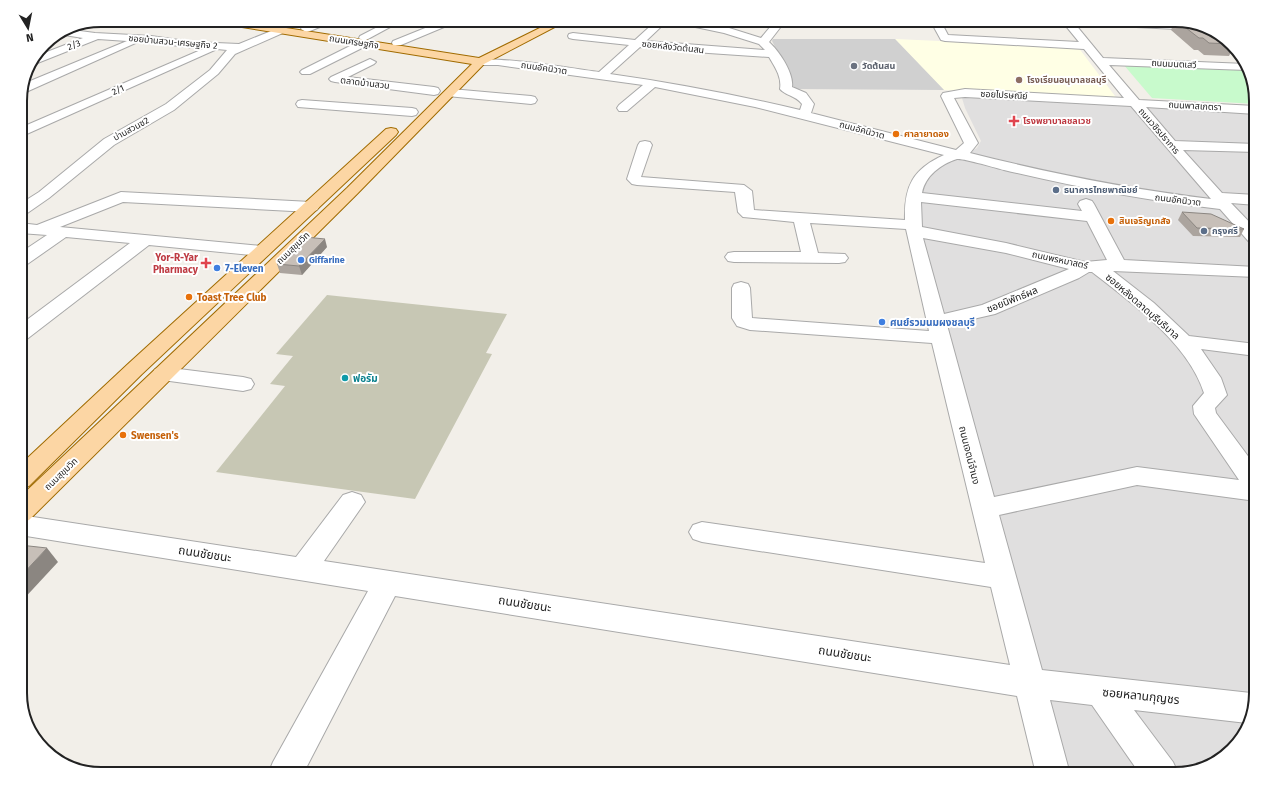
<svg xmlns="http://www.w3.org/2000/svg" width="1276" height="794" font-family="'Fira Sans','Noto Sans Thai',sans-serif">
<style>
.residential{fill:#e0dfdf}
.education{fill:#ffffe5}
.religious{fill:#d0d0d0}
.construction{fill:#c7c7b4}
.park{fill:#c8facc}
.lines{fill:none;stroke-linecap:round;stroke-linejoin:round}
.minor-casing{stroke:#a9a9a9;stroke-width:2}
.major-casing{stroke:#a06b00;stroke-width:2}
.minor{fill:#fff;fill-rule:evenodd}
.major{fill:#fcd6a4;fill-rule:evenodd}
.wall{fill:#aba49e}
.shaded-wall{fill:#8b8681}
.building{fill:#c7bfb8;stroke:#8b8681}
.worship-dot{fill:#6b7280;stroke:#fff;stroke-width:1.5}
.education-dot{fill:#8d6e63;stroke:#fff;stroke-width:1.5}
.health-dot{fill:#e0444e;stroke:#fff;stroke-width:1.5}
.food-dot{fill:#e8710a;stroke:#fff;stroke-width:1.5}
.service-dot{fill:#5c6f8a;stroke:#fff;stroke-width:1.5}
.shop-dot{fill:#3f7fe0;stroke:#fff;stroke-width:1.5}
.culture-dot{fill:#0f9aa8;stroke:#fff;stroke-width:1.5}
.labels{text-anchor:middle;stroke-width:4;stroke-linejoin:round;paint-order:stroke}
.far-street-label{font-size:9px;fill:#222;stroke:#fff}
.far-worship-label{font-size:9px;font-weight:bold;fill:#5b616d;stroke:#fff;text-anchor:start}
.far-education-label{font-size:9px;font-weight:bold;fill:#785e54;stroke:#fff;text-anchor:start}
.far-health-label{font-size:9px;font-weight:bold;fill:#be3a42;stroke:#fff;text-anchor:start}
.far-food-label{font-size:9px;font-weight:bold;fill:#c56008;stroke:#fff;text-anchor:start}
.far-service-label{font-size:9px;font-weight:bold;fill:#4e5e75;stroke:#fff;text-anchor:start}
.far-shop-label{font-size:9px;font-weight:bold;fill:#366cbe;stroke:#fff;text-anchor:start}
.health-label{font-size:10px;font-weight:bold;fill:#be3a42;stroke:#fff;text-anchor:end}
.shop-label{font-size:10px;font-weight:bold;fill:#366cbe;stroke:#fff;text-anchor:start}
.food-label{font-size:10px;font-weight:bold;fill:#c56008;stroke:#fff;text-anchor:start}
.street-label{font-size:10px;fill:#222;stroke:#fff}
.culture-label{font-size:10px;font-weight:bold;fill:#0d838f;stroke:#fff;text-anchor:start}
.near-street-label{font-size:12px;fill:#222;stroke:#fff}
.rim{fill:none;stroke:#222;stroke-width:2}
</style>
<rect width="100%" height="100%" fill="#f2efe9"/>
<path class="residential" d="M970,95L1256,111V693L1242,738L1215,763L1175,774H1067L922,242L918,213L922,188L937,169L977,148L981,141L965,108L962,98Z"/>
<path class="education" d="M895,39L1078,47L1118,100L944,90Z"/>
<path class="religious" d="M773,39H895L944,90L792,89L790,76L772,41Z"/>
<path class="construction" d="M327,295L507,314L486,353L492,354L415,499L216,472L285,386L270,384L293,356L276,354Z"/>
<path class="park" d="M1123,64L1248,69L1256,104L1152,98Z"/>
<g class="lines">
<g class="minor-casing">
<g id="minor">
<path d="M320,20H334L332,22L310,31L306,32L301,29L302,27Z"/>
<path d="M391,20H403L366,40L369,43L368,45L310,74H302L300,72L302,70L362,40L359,38L360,36Z"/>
<path d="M445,20H458L456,22L401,45H393L392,43L393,41Z"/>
<path d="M657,20H687L726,27L761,38L776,20H786L769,42C779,51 794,73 792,87L806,93L814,104L811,113L956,150L964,143L941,96L943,93L965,89L1124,98L1084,49L945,41L941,40L930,20H940L948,35L1079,42L1061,20H1109L1187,24L1201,28L1197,30L1075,24L1103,58L1246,64L1247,70L1109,65L1139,100L1256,106V114L1146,107L1175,141L1256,144V152L1183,150L1222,193L1256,195V205L1231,203L1256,229V244L1250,243L1220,209C1147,201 1076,187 1004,170C996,168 963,158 957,159C941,164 925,176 922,193L1082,211L1078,204L1080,201L1086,199L1092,201L1094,204L1124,260L1256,267V277L1113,271L1154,303L1189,336L1256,344V356L1201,349L1221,378L1227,395L1215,408L1216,413L1256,467V501L1137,485L999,515L1042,670L1251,693L1256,694L1247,723L1134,710L1173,762L1178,773L1140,774L1092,705L1050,700L1070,774H1036L1017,696L395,596L303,774H268L273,762L368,591L20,535V515L296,557L343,495L352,492L361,495L365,502L324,561L1010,665L991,587L702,542L693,539L689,532L693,525L702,522L985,563L932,343L750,330L737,326L732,318V288L734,284L741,282L748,284L750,288L752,318L929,331L906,229L810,223L818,253L845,254L848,258L845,262L839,263L734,262L728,261L725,257L728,253L734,252H801L794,222L743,217L738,212L735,192L637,185L632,184L627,179L638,145L640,142L645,141L650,142L652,145L641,177L744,185L752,191L754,210L905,220C904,186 913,169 944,155L755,107L655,87L627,111H619L617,108L619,105L643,85L498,65H480L474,62C481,53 582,70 599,72L629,45L573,39L569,38L568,36L569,34L573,33L635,40ZM667,21L724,33L759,44L765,50L646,41ZM640,47L679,51L769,57C775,67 782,77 780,89C786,96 795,95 802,104L800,110C737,95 674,83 610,74ZM965,97L1131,106L1211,199C1129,189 1049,173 970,153L978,143L954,98ZM921,202L1087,221L1107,260L1085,262L1006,243L922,227ZM923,238L1006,253L1069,269L982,305L944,314ZM1089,272H1092C1133,304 1188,343 1204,393L1193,406L1194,414L1239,480L1137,467L994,497L947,325L995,314L1079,278Z"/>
<path d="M281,27L285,28L286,30L285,32L235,54L218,74L174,110L114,145L49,198L26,214L20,216V204L39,192L104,139L166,104L210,70L227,50L217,49L20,137V128L203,49L140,41L26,92H21L23,84L127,41L98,39L35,64L29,65L34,57L83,38L58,34L65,29L95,33L151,36L193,42L239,44Z"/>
<path d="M370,59L376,62L374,64L348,77L434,87L438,88L440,91L438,94L434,95L335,82L331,81L329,79L331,77Z"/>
<path d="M451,89L531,96L535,97L537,100L535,103L531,104L447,96L445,93L447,90Z"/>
<path d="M302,100L412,108L416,109L418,112L416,115L412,116L298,107L296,104L298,101Z"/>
<path d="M121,192L311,202L317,204L319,207L317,210L311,212L123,202L60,227L262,246L268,247L271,251L268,255L262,256L149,245L27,339L20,341V325L130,243L66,237L26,265L20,266V253L47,235L20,233V223L37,225Z"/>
<path d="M163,367L243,377L251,379L254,384L251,389L243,391L155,379L152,374L155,369Z"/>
</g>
</g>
<g class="major-casing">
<g id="major">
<path d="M212,20H235L479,58L556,20H568L484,64L357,194L29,520L20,523V497L347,188L472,64L217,23Z"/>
<path d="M391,128L396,129L398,132L396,135L142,374L29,486L20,489V465L128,364L386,129Z"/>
</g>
</g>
<use href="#minor" class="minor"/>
<use href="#major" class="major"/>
</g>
<g class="wall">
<path d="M1175,20L1220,34L1237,52H1231L1229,56L1204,55L1198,50H1194L1171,30Z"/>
<path d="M1182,212L1244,229L1240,237L1193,236L1178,220Z"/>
<path d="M327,247L302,275L280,273L277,264Z"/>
</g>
<g class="shaded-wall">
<path d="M325,239L327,247L302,275L299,266Z"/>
<path d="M47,548L58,562L20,603V577Z"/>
</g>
<g class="building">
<path d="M1177,21L1220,34L1230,44L1209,43L1203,38H1199Z"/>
<path d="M1182,212L1211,214L1244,229L1197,228Z"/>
<path d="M305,237L325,239L299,266L277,264Z"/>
<path d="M20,545L47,548L20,577Z"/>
</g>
<circle class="worship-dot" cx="854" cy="66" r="4"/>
<circle class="education-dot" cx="1019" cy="80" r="4"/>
<g class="health-dot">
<path d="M1012 115h4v4h4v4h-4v4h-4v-4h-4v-4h4z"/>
<path d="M204 257h4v4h4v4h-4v4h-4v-4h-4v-4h4z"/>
</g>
<g class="food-dot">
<circle cx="896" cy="134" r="4"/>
<circle cx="1111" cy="221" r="4"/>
<circle cx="189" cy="297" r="4"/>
<circle cx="123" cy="435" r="4"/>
</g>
<g class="service-dot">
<circle cx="1056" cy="190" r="4"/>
<circle cx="1204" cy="231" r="4"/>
</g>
<g class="shop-dot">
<circle cx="301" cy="260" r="4"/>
<circle cx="217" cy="268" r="4"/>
<circle cx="882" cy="322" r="4"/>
</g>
<circle class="culture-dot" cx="345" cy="378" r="4"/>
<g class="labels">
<g class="far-street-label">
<text transform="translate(173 42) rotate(5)" y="3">ซอยบ้านสวน-เศรษฐกิจ 2</text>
<text transform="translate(354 42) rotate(9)" y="3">ถนนเศรษฐกิจ</text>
<text transform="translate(74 45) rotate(-21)" y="3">2/3</text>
<text transform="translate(673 47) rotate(6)" y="3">ซอยหลังวัดต้นสน</text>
<text transform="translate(1174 64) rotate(3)" y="3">ถนนมนตเสวี</text>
<text transform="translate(544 68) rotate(8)" y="3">ถนนอัคนิวาต</text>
<text transform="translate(365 83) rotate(7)" y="3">ตลาดบ้านสวน</text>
<text transform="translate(118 90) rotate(-24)" y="3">2/1</text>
<text transform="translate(1004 95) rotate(3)" y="3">ซอยไปรษณีย์</text>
<text transform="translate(1195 106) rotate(3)" y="3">ถนนพาสเภตรา</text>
<text transform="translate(131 129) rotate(-29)" y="3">บ่านสวนซ2</text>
<text transform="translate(862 130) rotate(15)" y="3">ถนนอัคนิวาต</text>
<text transform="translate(1159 131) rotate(49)" y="3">ถนนวชิรปราการ</text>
<text transform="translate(1178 200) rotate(7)" y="3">ถนนอัคนิวาต</text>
<text transform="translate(293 248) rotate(-44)" y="3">ถนนสุขุมวิท</text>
<text transform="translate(1060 260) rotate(12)" y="3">ถนนพรหมาสตร์</text>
<text transform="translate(61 474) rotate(-44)" y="3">ถนนสุขุมวิท</text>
</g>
<g class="far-worship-label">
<text x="862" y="69">วัดต้นสน</text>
</g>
<g class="far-education-label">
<text x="1027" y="83">โรงเรียนอนุบาลชลบุรี</text>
</g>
<g class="far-health-label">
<text x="1023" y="124">โรงพยาบาลชลเวช</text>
</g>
<g class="far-food-label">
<text x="904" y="137">ศาลายาดอง</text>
<text x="1119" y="224">สินเจริญเภสัจ</text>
</g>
<g class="far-service-label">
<text x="1064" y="193">ธนาคารไทยพาณิชย์</text>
<text x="1212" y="234">กรุงศรี</text>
</g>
<g class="far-shop-label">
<text x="309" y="263">Giffarine</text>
</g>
<g class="health-label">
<text x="198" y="261">Yor-R-Yar<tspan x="198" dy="12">Pharmacy</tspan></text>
</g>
<g class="shop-label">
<text x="225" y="272">7-Eleven</text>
<text x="890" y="326">ศนย์รวมนมผงชลบุรี</text>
</g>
<g class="food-label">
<text x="197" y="301">Toast Tree Club</text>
<text x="131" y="439">Swensen's</text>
</g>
<g class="street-label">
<text transform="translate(1012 299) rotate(-22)" y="4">ซอยนิพัทธ์ผล</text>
<text transform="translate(1143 306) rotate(41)" y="4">ซอยหลังตลาดบุรีบริบาล</text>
<text transform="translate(970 455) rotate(76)" y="4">ถนนเจตน์จำนง</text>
</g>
<g class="culture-label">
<text x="353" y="382">ฟอรัม</text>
</g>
<g class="near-street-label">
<text transform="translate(205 554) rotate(9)" y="4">ถนนชัยชนะ</text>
<text transform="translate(525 604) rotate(9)" y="4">ถนนชัยชนะ</text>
<text transform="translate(845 654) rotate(9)" y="4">ถนนชัยชนะ</text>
<text transform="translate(1141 696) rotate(6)" y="4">ซอยหลานกุญชร</text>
</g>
</g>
<path d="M0 0H1276V794H0ZM101 27H1175A74 74 0 0 1 1249 101V693A74 74 0 0 1 1175 767H101A74 74 0 0 1 27 693V101A74 74 0 0 1 101 27Z" fill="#fff" fill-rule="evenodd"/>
<path class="rim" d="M101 27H1175A74 74 0 0 1 1249 101V693A74 74 0 0 1 1175 767H101A74 74 0 0 1 27 693V101A74 74 0 0 1 101 27Z"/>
<g transform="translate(28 28) rotate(170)" stroke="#ffffff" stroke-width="3" paint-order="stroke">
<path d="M0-3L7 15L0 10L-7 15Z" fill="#222222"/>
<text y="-6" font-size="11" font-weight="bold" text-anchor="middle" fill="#222222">N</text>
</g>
</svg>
